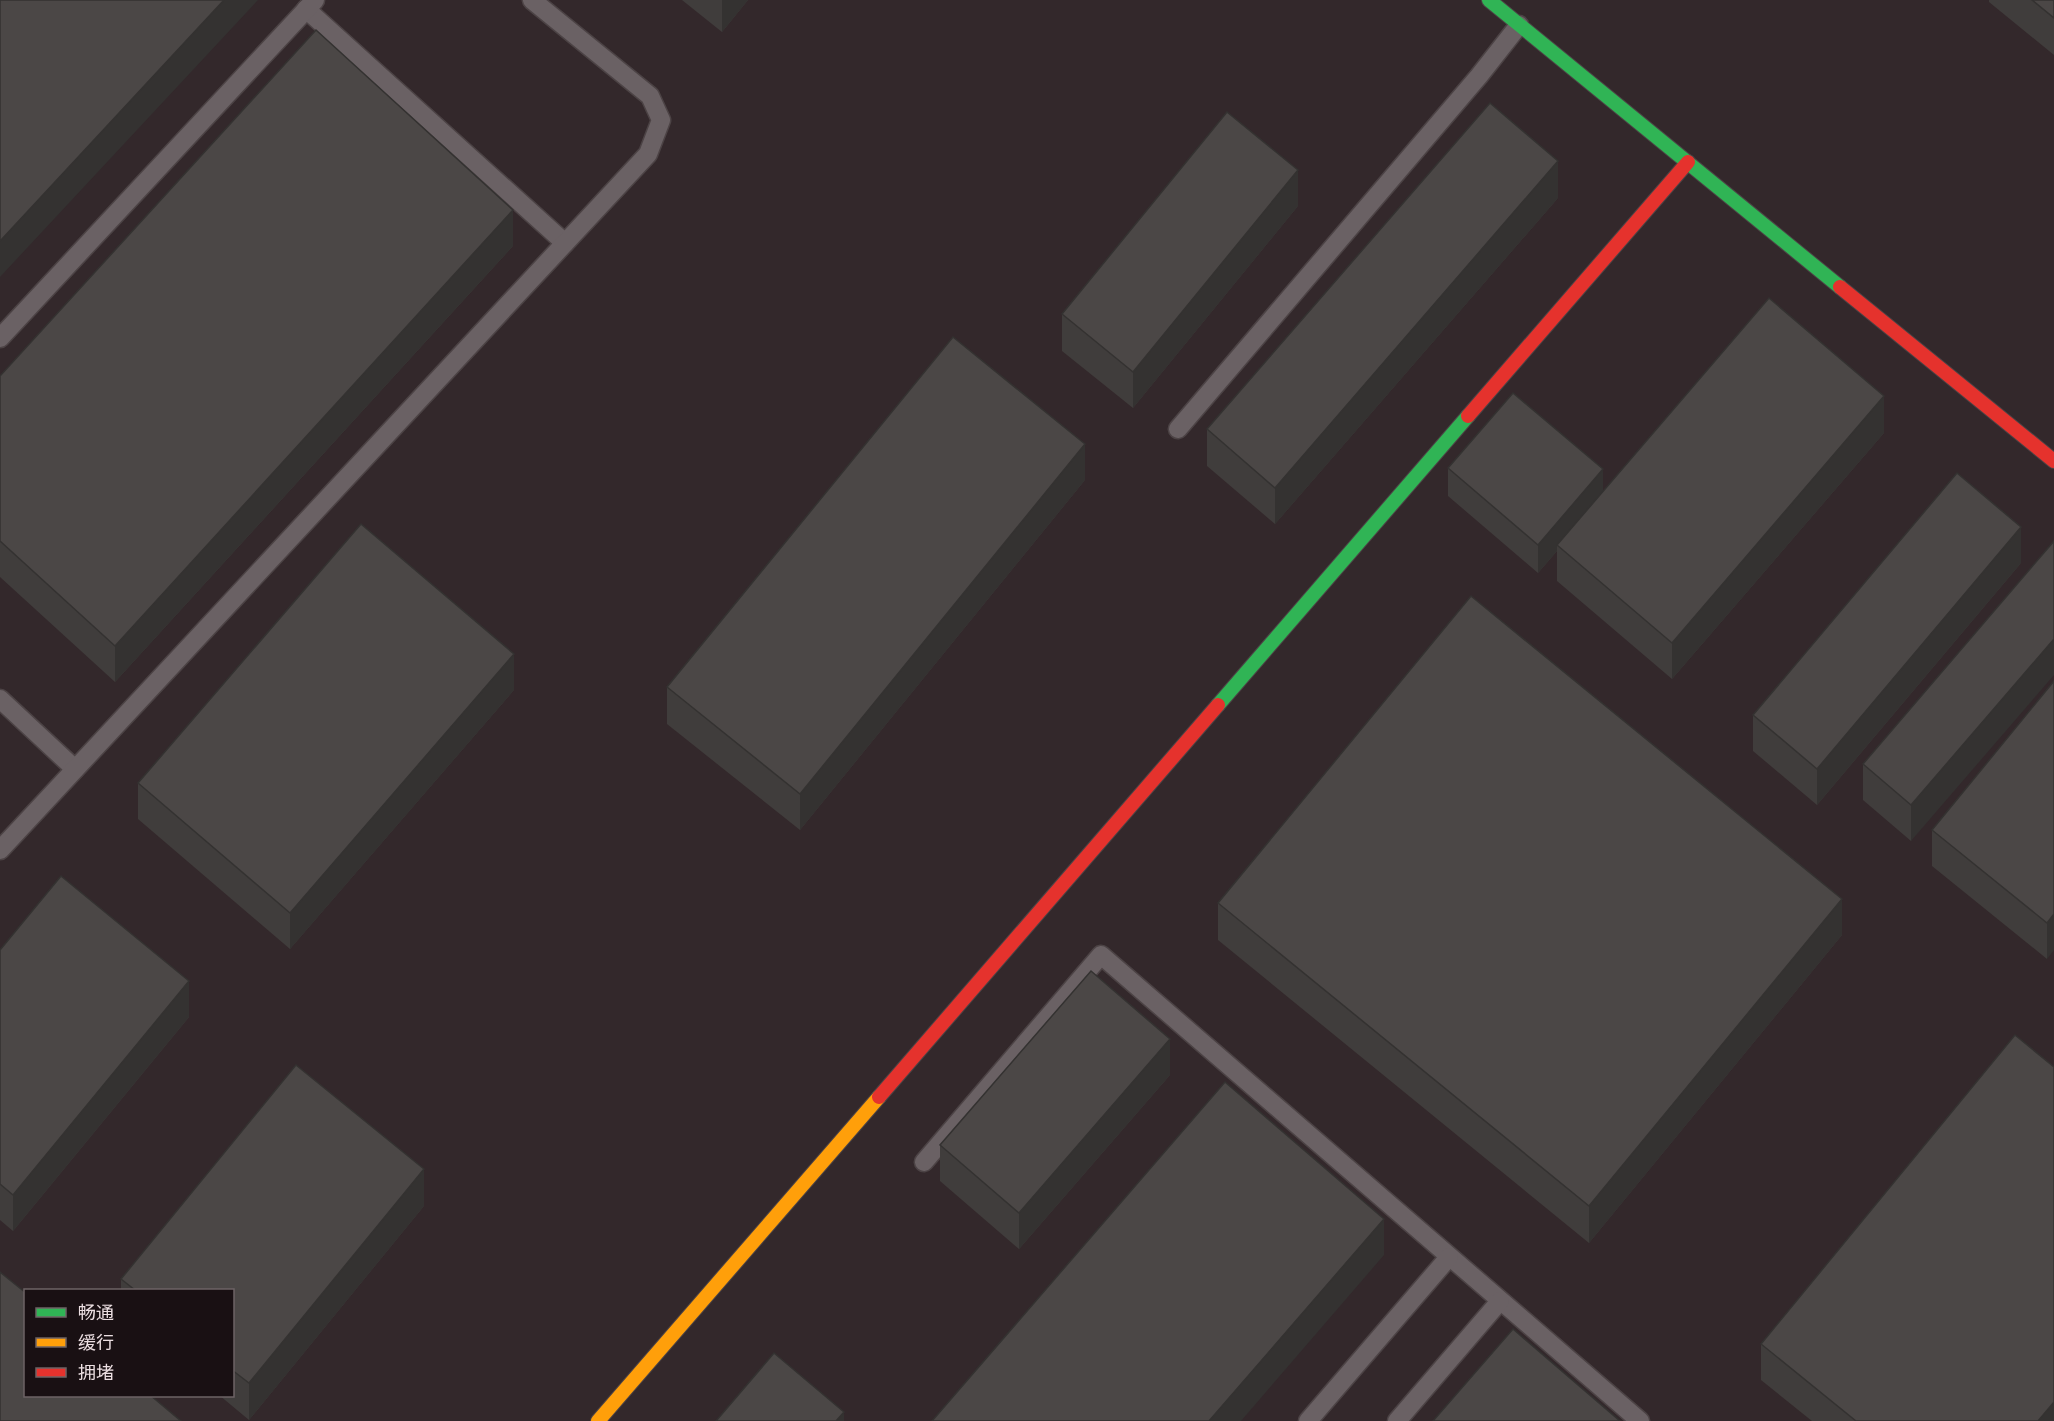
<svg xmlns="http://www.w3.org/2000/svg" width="2054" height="1421" font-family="'DM Sans','Noto Sans SC',sans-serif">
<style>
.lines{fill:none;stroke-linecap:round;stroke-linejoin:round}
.lane-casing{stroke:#4c4345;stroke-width:21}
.fast-casing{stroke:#4c4345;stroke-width:16}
.slow-casing{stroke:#4c4345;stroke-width:16}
.jam-casing{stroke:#4c4345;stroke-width:16}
.lane{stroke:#6a6164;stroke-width:18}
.fast{stroke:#30b455;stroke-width:14}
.slow{stroke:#ff9f0a;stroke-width:14}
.jam{stroke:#e5322d;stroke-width:14}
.wall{fill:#403d3c}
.shaded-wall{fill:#343231}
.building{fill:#4b4746;stroke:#343231;stroke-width:1.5}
</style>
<rect width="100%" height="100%" fill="#33282b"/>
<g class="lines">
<g class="lane-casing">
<g id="lane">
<path d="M306,9L565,243"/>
<path d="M0,338L315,0"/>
<path d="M1178,429L1479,76L1519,25"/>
<path d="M0,699L75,769"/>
<path d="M0,850L648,154L661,120L650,96L532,0"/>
<path d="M924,1162L1101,955L1640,1421"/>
<path d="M1308,1421L1449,1257"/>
<path d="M1397,1421L1500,1301"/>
</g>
</g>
<g class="fast-casing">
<g id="fast">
<path d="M1489,0L1840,287"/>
<path d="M1218,705L1468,416"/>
</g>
</g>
<g class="slow-casing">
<path id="slow" d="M598,1421L879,1097"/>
</g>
<g class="jam-casing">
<g id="jam">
<path d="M1840,287L2054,461"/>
<path d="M1468,416L1688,162"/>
<path d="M879,1097L1218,705"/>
</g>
</g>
<use href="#lane" class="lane"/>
<use href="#fast" class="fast"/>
<use href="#slow" class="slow"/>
<use href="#jam" class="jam"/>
</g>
<g class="wall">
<path d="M682,0H748L722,32Z"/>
<path d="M1989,0H2054V55L1989,2Z"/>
<path d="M1558,198L1275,524L1207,466V429Z"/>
<path d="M1298,206L1133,408L1062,351V314Z"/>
<path d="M513,246L115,682L0,577V376Z"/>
<path d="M1884,433L1672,679L1557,581V551L1538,573L1448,496V468L1603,492Z"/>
<path d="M1085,480L800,830L667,724V687Z"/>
<path d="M2054,541L1911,841L1863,800V764Z"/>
<path d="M2021,563L1817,805L1753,751V715Z"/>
<path d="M2054,681L2047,959L1932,866V830Z"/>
<path d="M514,690L290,949L138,819V783Z"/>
<path d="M1218,903L1842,935L1589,1243L1218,940Z"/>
<path d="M0,950L189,1017L13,1231L0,1220Z"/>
<path d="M1170,1075L1019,1249L940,1181V1145Z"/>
<path d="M424,1206L249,1420L219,1395H232V1290H121V1279Z"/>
<path d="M1761,1344L2054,1421H1812L1761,1380Z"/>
</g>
<g class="shaded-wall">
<path d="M224,0H258L0,277V241Z"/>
<path d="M722,0H748L722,32Z"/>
<path d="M1558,161V198L1275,524V488Z"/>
<path d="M1298,170V206L1133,408V372Z"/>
<path d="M513,210V246L115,682V646Z"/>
<path d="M1884,396V433L1672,679V643Z"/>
<path d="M1085,444V480L800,830V794Z"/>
<path d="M1603,469V498L1557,545V551L1538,573V545Z"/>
<path d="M2021,527V563L1817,805V769Z"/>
<path d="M2054,639V675L1911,841V805Z"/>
<path d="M514,654V690L290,949V913Z"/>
<path d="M1842,899V935L1589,1243V1206Z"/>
<path d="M2054,914V950L2047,959V923Z"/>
<path d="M189,981V1017L13,1231V1195Z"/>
<path d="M1170,1039V1075L1019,1249V1213Z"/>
<path d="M424,1169V1206L249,1420V1383Z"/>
<path d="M1384,1219V1255L1241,1421H1209Z"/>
<path d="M2054,1402V1421H2038Z"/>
<path d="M844,1412V1421H836Z"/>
</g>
<g class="building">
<path d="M0,0H224L0,241Z"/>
<path d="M2032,0H2054V18Z"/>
<path d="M316,30L513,210L115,646L0,541V376Z"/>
<path d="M1490,103L1558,161L1275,488L1207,429Z"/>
<path d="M1227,112L1298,170L1133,372L1062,314Z"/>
<path d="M1769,298L1884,396L1672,643L1557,545Z"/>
<path d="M953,337L1085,444L800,794L667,687Z"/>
<path d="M1513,393L1603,469L1538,545L1448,468Z"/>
<path d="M1957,473L2021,527L1817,769L1753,715Z"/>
<path d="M361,524L514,654L290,913L138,783Z"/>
<path d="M2054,541V639L1911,805L1863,764Z"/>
<path d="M1471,596L1842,899L1589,1206L1218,903Z"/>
<path d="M2054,681V914L2047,923L1932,830Z"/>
<path d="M61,876L189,981L13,1195L0,1184V950Z"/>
<path d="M1091,971L1170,1039L1019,1213L940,1145Z"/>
<path d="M2015,1035L2054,1067V1402L2038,1421H1856L1761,1344Z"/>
<path d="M296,1065L424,1169L249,1383L232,1370V1290H135L121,1279Z"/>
<path d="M1225,1082L1384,1219L1209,1421H932Z"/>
<path d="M0,1272L26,1293V1395H150L181,1421H0Z"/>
<path d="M1513,1329L1620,1421H1433Z"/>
<path d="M774,1353L844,1412L836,1421H716Z"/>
</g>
<rect x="24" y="1289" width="210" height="108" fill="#191013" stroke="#6d6366" stroke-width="1.5"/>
<rect x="36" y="1308" width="30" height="9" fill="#30b455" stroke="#6d6366" stroke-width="1.5"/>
<text x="78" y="1319" font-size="18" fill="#ecdfe2">畅通</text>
<rect x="36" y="1338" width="30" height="9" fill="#ff9f0a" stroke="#6d6366" stroke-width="1.5"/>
<text x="78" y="1349" font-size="18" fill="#ecdfe2">缓行</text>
<rect x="36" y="1368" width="30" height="9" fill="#e5322d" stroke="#6d6366" stroke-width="1.5"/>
<text x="78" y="1379" font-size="18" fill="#ecdfe2">拥堵</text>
</svg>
